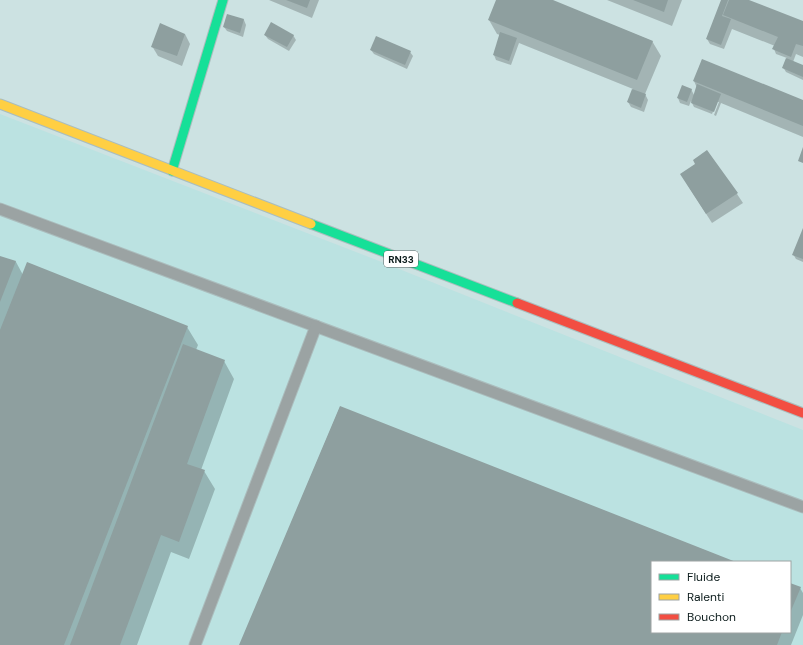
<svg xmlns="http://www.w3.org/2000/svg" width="803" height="645" font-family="'DM Sans',sans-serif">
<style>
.built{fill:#bbe2e1;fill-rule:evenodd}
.shadow{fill:#0003}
.building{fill:#8e9f9f}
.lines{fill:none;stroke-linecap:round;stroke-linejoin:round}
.lane-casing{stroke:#abbdbd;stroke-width:13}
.fast-casing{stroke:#abbdbd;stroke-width:11}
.slow-casing{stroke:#abbdbd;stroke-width:11}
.jam-casing{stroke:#abbdbd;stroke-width:11}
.lane{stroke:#9ba3a3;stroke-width:11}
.fast{stroke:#16e098;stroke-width:9}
.slow{stroke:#ffcf43;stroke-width:9}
.jam{stroke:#f24e42;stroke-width:9}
.labels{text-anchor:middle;stroke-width:3;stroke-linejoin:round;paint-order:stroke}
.shield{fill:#fff;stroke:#556060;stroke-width:1}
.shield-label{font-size:10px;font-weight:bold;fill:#0c1c1c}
</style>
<rect width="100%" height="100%" fill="#cce2e2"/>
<path class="built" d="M0,114L374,259L803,430V645H0ZM652,562H790V632H652Z"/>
<g class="shadow">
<path d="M269,0H319L312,18Z"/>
<path d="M497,0H550L652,41L661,56L645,94L648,100L644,112L631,107L628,102L633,89L519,43L511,65L496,60L494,55L500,35L497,34L489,20Z"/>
<path d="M607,0H682L672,26Z"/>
<path d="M722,0H746L803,22V57L796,54L793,62L803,66V80L786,72L783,67L787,58L776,54L774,49L775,46L732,29L724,49L710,44L707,39Z"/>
<path d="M228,15L244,20L246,25L243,37L227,31L224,27Z"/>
<path d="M185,34L190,44L182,66L158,56L152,46Z"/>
<path d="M265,35H293L296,40L289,51L268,39Z"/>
<path d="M371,50L410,52L413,56L407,69L374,54Z"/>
<path d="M702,60L803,101V137L721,103L716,116L714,115L719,102H717L712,114L694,107L691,101L689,106L680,103L678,98L691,89L694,95L697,88L694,81Z"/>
<path d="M707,151L737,194L743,203L712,223L687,184L696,164Z"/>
<path d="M803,231V262L796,259L793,254Z"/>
<path d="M0,257L16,262L23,275L187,327L198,345L196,350L224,361L234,379L201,470L204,471L215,489L189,559L171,552L137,645H0Z"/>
<path d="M340,407L734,562H652V632H790V584L800,588L803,593V615L791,645H240Z"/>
</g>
<g class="building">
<path d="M286,0H310L307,8Z"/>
<path d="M496,0H553L653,41L637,80L488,20Z"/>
<path d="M633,0H668L664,12Z"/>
<path d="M721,0H728L722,16L731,19L721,45L706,39Z"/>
<path d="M729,0H749L803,21V46L796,44L791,57L772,49L778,37L723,15Z"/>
<path d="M227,14L244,19L240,33L223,27Z"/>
<path d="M271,22L294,35L287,47L264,35Z"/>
<path d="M160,23L185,34L177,56L151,47Z"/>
<path d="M500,32L517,38L509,61L493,55Z"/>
<path d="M376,36L411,51L405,65L370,50Z"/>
<path d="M786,58L803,65V77L782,68Z"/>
<path d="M702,59L803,100V126L693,81Z"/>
<path d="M697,84L721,94L714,112L691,103Z"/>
<path d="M682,85L692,89L687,102L677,98Z"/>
<path d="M632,89L646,94L641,108L627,102Z"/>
<path d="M803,147V163L798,161Z"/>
<path d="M707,150L738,193L706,214L680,174L695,164L693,160Z"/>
<path d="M803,228V259L792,255Z"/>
<path d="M0,256L16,261L0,302Z"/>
<path d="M27,262L188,326L64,645H0V330Z"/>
<path d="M183,344L225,360L187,464L205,470L179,542L161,535L120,645H70Z"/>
<path d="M340,406L736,562H652V632H782L777,645H239Z"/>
<path d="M790,583L801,587L790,613Z"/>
</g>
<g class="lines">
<g class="lane-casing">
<g id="lane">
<path d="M0,209L803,507"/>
<path d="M195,645L316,326"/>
</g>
</g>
<g class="fast-casing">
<g id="fast">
<path d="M172,171L223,0"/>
<path d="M311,224L517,303"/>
</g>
</g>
<g class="slow-casing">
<path id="slow" d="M0,104L311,224"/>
</g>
<g class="jam-casing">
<path id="jam" d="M517,303L803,413"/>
</g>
<use href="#lane" class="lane"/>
<use href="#fast" class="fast"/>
<use href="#slow" class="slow"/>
<use href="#jam" class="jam"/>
</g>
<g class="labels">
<rect class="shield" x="384" y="251" width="34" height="16" rx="3"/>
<g class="shield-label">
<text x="401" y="263">RN33</text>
</g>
</g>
<rect x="651" y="561" width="140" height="72" fill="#ffffff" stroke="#9ea4a4"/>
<rect x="659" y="574" width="20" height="6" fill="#16e098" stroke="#9ea4a4"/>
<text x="687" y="581" font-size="12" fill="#0c1c1c">Fluide</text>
<rect x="659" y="594" width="20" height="6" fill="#ffcf43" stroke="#9ea4a4"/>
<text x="687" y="601" font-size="12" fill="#0c1c1c">Ralenti</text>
<rect x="659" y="614" width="20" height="6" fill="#f24e42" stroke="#9ea4a4"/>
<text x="687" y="621" font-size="12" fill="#0c1c1c">Bouchon</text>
</svg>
